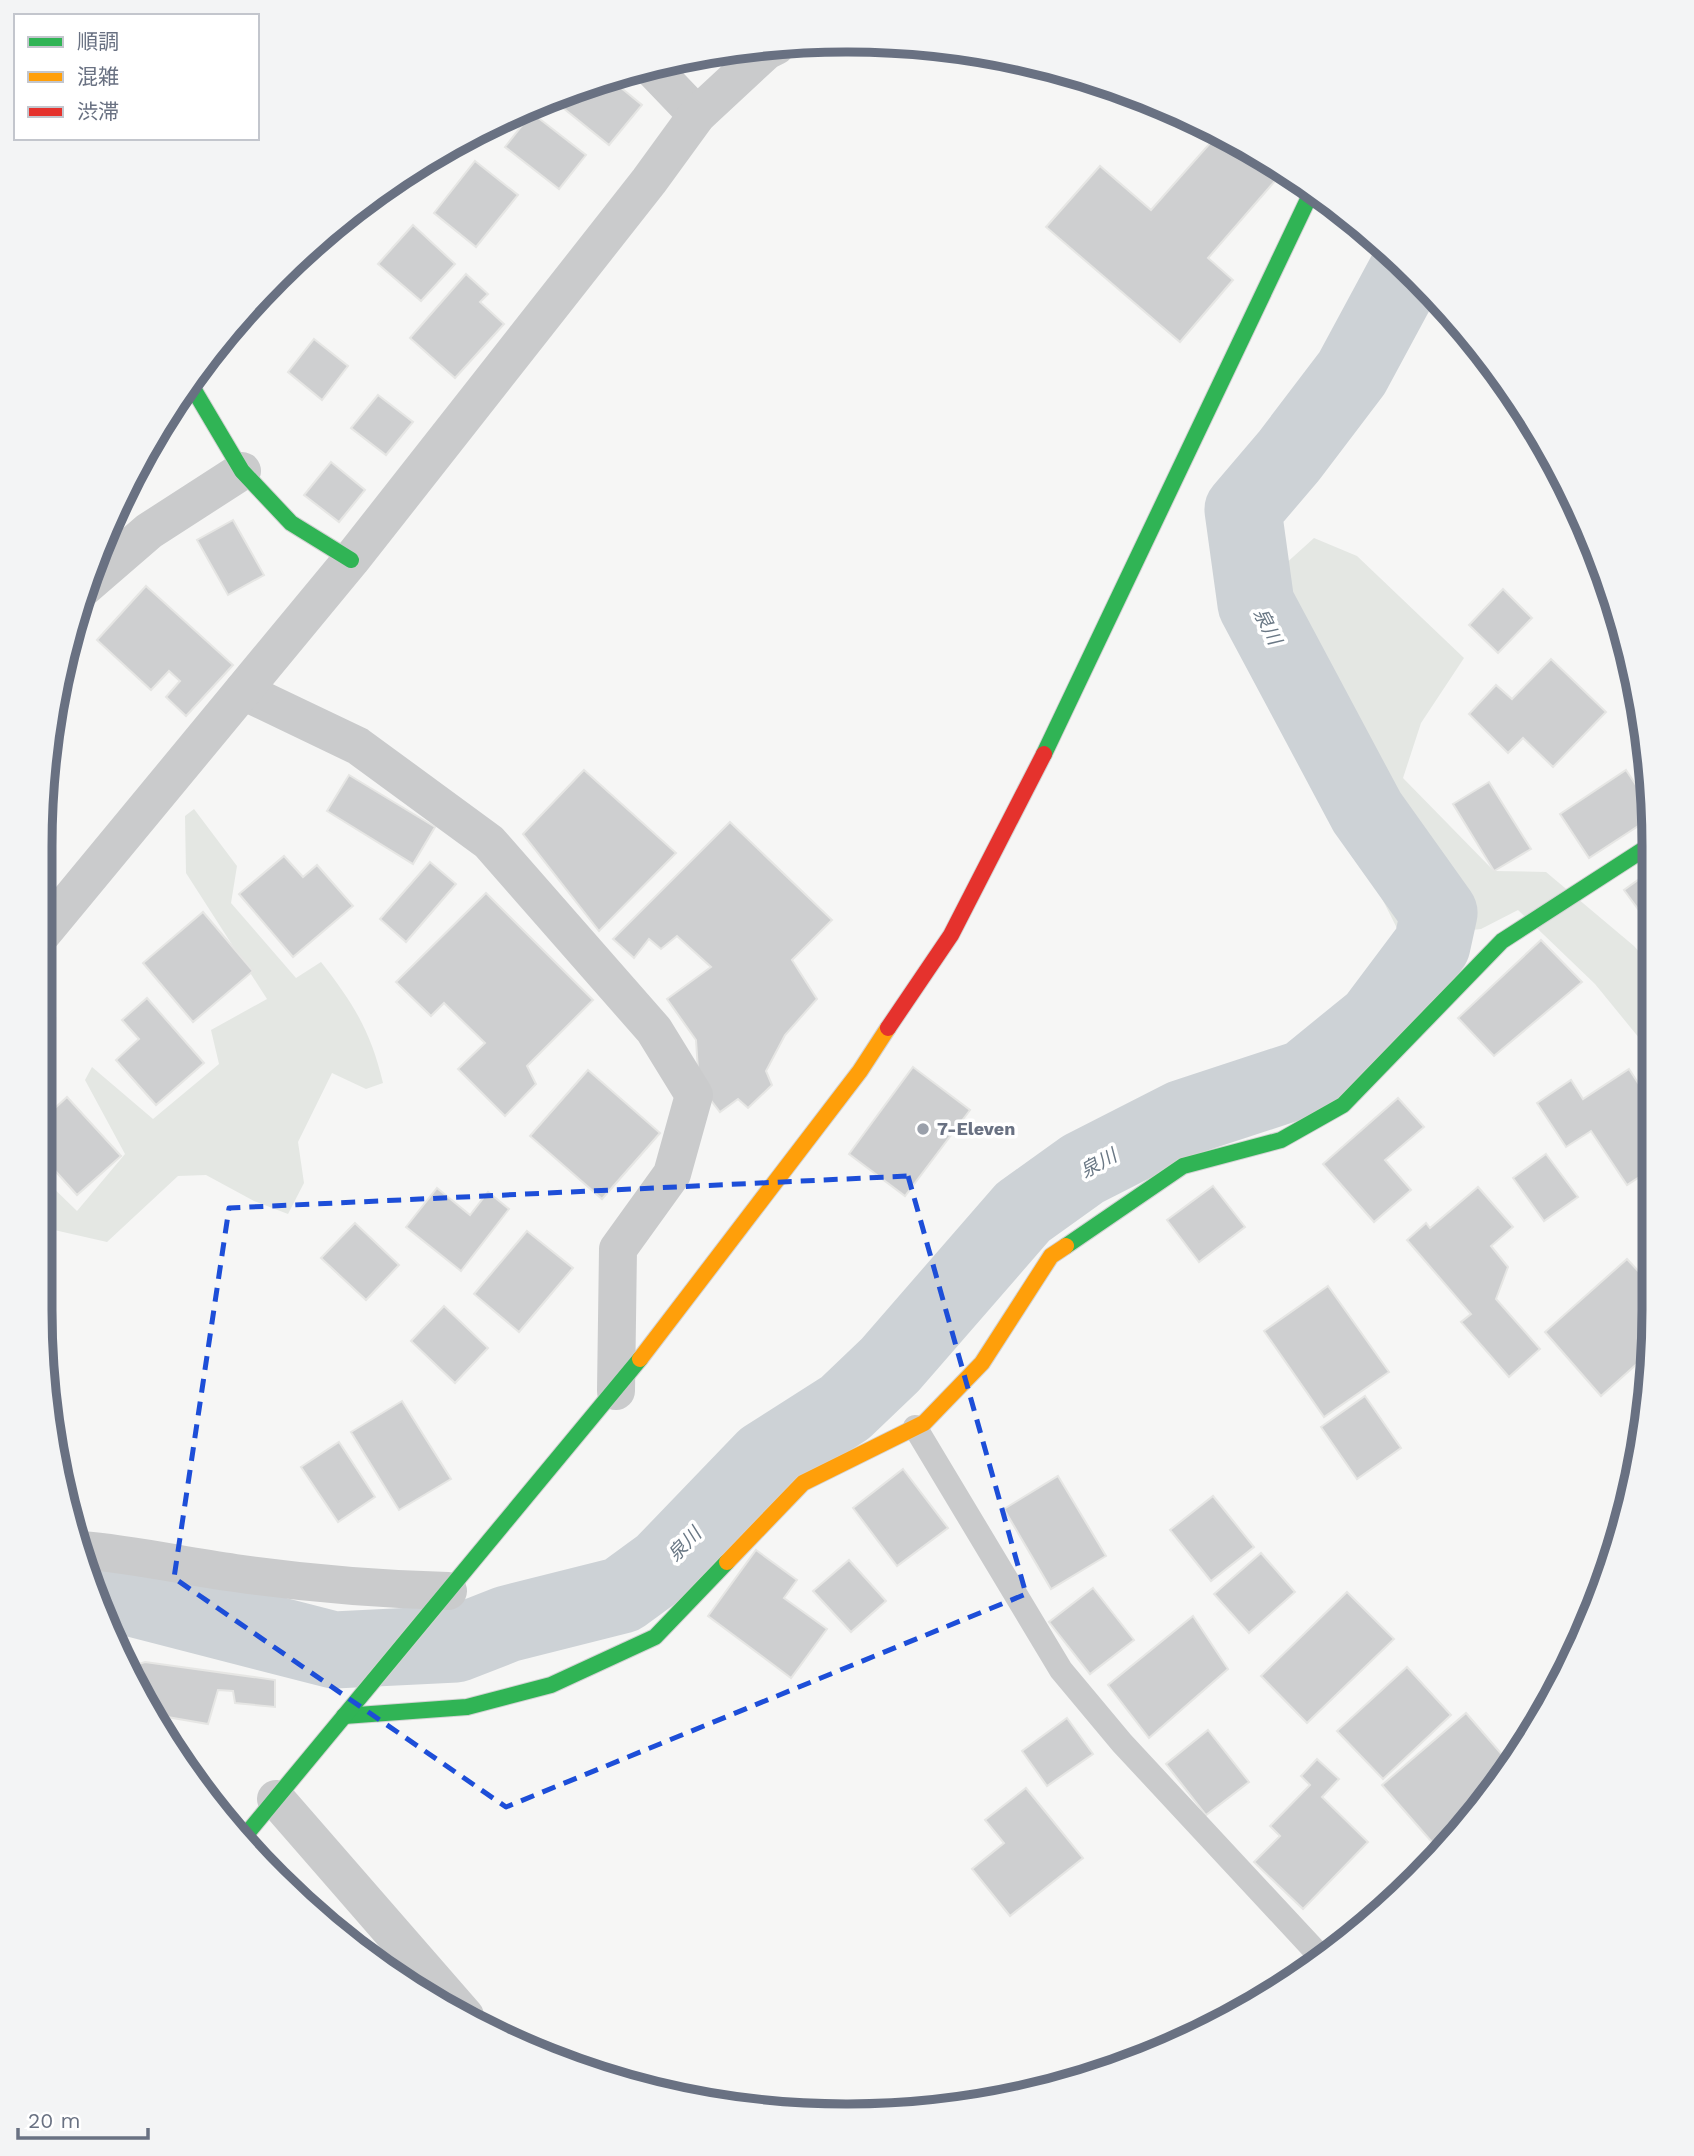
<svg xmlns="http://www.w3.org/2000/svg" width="1694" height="2156" font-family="'Work Sans','Noto Sans JP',sans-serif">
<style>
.green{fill:#e4e7e3}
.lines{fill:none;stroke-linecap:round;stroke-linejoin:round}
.river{stroke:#cdd2d6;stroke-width:77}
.building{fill:#cecfd0;stroke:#e6e6e4;stroke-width:2}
.fast-casing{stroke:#d3d3d3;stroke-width:18}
.slow-casing{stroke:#d3d3d3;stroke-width:18}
.jam-casing{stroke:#d3d3d3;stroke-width:18}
.lane{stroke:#cacbcc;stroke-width:24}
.street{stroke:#cacbcc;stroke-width:38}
.fast{stroke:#30b455;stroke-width:16}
.slow{stroke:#ff9f0a;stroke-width:16}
.jam{stroke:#e5322d;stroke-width:16}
.marked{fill:none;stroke:#1d4ed8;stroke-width:5;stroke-dasharray:14 9;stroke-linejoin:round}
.poi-dot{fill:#9aa0aa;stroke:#fff;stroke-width:2.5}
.labels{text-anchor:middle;stroke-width:7;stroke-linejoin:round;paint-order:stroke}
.poi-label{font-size:18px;font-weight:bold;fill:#697182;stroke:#fff;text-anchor:start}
.water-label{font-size:19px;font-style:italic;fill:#6a7885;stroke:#fff}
.rim{fill:none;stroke:#697182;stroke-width:9}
</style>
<rect width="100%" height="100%" fill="#f6f6f5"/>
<g class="green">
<path d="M1314,538L1357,556L1464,658L1421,723L1403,778L1494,871L1546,872L1634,946L1653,968V1055L1595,984L1518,910L1481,929L1402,938L1239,617L1263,584Z"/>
<path d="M194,809L237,866L231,903L296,978L321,962C354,1004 371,1032 383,1083L366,1089L332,1073L298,1142L304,1183L288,1214L254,1201L206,1175L178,1176L107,1242L41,1227V1176L77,1211L125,1154L85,1080L92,1067L153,1119L219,1064L211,1030L267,999L186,873L185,816Z"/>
</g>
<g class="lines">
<path class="river" d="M97,1589L334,1650L456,1644L507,1624L622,1595L663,1565L765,1459L845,1408L890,1365L1023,1212L1083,1169L1183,1118L1305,1078L1375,1021L1432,945L1439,913L1367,812L1256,604L1243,510L1289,456L1352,373L1407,271"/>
</g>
<g class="building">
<path d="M609,78L642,105L609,145L552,99L588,83Z"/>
<path d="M532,113L586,155L559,189L505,147Z"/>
<path d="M1219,133L1281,174L1208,258L1233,280L1180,342L1046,227L1100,166L1151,210Z"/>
<path d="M475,161L518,195L476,247L434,213Z"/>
<path d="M413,225L455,264L421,301L378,264Z"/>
<path d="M466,274L488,294L480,302L504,324L455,378L410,338Z"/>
<path d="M271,284L279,294L226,338L240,315Z"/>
<path d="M314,339L348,366L322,400L288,372Z"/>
<path d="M378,395L413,422L386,455L351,428Z"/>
<path d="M331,462L365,490L339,522L304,495Z"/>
<path d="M233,520L264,575L228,595L197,540Z"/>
<path d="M146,586L233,665L186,716L166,697L180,681L169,671L151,690L97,640Z"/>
<path d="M1503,589L1532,618L1498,653L1469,625Z"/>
<path d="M1551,659L1606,712L1553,767L1523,738L1508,753L1469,714L1496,685L1512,699Z"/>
<path d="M584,770L676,853L599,931L523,834Z"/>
<path d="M1626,770L1652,809V817L1589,858L1560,814Z"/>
<path d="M349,775L435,827L413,864L327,811Z"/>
<path d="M1489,782L1531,849L1494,871L1453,804Z"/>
<path d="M730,822L832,920L792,960L817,999L785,1035L766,1071L772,1085L748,1108L738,1099L720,1112L699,1085L696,1040L667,999L711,967L677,936L661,949L649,939L634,958L613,939Z"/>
<path d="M284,856L303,877L317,865L353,906L293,957L239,894Z"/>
<path d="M430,862L456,884L406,942L380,919Z"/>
<path d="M1652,870V928L1624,890Z"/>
<path d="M486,893L593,1000L527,1066L536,1084L505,1116L458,1069L485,1043L444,1003L431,1016L396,982Z"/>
<path d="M203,912L253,971L193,1022L143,963Z"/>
<path d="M1541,940L1582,982L1494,1056L1458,1018Z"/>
<path d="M147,998L204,1063L156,1105L116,1060L139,1039L122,1020Z"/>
<path d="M913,1067L970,1110L905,1196L849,1154Z"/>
<path d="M1629,1069L1653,1106V1168L1627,1185L1591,1131L1566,1147L1537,1103L1571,1080L1583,1099Z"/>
<path d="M588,1070L660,1133L602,1199L530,1136Z"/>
<path d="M67,1097L121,1156L77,1195L41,1155V1121Z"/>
<path d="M1398,1098L1424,1127L1385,1160L1411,1190L1374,1222L1323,1164Z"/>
<path d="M1546,1154L1578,1197L1544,1221L1513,1178Z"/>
<path d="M1213,1186L1245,1227L1199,1262L1167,1220Z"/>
<path d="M1478,1187L1513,1227L1491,1246L1508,1267L1496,1299L1540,1349L1509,1377L1461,1322L1471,1314L1407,1240L1426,1223L1430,1228Z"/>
<path d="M437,1188L470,1215L488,1192L509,1209L461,1271L406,1227Z"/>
<path d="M355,1223L399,1265L366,1300L321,1258Z"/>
<path d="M527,1231L573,1268L519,1332L474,1294Z"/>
<path d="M1627,1259L1654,1288L1649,1353L1601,1396L1545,1332Z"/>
<path d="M1328,1286L1389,1372L1324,1417L1264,1331Z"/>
<path d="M444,1306L488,1348L455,1383L411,1341Z"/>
<path d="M1365,1396L1401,1448L1357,1479L1321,1427Z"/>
<path d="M402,1401L451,1479L399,1510L351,1432Z"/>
<path d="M339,1442L375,1497L338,1522L301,1467Z"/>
<path d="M903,1469L948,1528L897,1566L853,1508Z"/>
<path d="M1058,1476L1106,1556L1051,1589L1004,1509Z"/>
<path d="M1213,1496L1254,1547L1211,1581L1170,1530Z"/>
<path d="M756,1550L797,1580L784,1598L827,1629L791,1678L708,1616Z"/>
<path d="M1261,1553L1295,1592L1249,1633L1214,1594Z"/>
<path d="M849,1560L886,1601L851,1632L813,1591Z"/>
<path d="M1093,1588L1134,1640L1090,1674L1049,1622Z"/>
<path d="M1347,1592L1394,1639L1307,1723L1261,1676Z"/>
<path d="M1193,1616L1228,1669L1149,1738L1108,1685Z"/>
<path d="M145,1662L275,1680V1707L235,1703L233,1691L218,1690L208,1724L150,1714L129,1667Z"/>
<path d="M1407,1667L1451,1715L1383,1779L1337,1731Z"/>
<path d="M1466,1713L1511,1765L1438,1849L1382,1785Z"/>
<path d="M1067,1718L1093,1754L1047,1786L1022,1751Z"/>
<path d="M1208,1730L1249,1782L1206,1815L1166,1764Z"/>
<path d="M1317,1759L1339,1779L1322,1797L1368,1842L1303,1909L1254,1862L1280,1836L1270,1826L1310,1785L1301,1776Z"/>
<path d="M1026,1788L1083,1858L1010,1916L972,1869L1004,1843L985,1820Z"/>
</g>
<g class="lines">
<g class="fast-casing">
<g id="fast">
<path d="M191,385L242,471L291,523L351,560"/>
<path d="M1044,754L1312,191"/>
<path d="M1066,1246L1183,1166L1281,1140L1343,1105L1502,941L1652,844"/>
<path d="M344,1716L467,1707L551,1685L655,1637L727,1562"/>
<path d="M244,1837L640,1359"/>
</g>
</g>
<g class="slow-casing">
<g id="slow">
<path d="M640,1359L860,1071L888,1028"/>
<path d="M727,1562L803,1483L924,1423L982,1363L1051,1256L1066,1246"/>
</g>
</g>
<g class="jam-casing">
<path id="jam" d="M888,1028L951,935L1044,754"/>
</g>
<path class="lane" d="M915,1427L1061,1670L1122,1743L1321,1957"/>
<g class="street">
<path d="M652,68L697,115"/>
<path d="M83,588L149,531L242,471"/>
<path d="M243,691L358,746L489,842L654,1030L694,1095L672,1174L618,1249L616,1391"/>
<path d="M41,935L351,560L649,181L697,115L766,51L776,46"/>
<path d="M81,1550C133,1554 183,1566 235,1573C305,1583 376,1589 448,1591"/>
<path d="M276,1799L465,2016"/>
</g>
<use href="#fast" class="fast"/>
<use href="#slow" class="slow"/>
<use href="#jam" class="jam"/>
</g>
<path class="marked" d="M908,1176L1026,1594L506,1807L174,1578L229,1208Z"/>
<circle class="poi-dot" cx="923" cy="1129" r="7"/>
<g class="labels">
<g class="poi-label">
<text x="937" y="1135">7-Eleven</text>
</g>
<g class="water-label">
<text transform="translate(1268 626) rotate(63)" y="7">泉川</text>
<text transform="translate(1098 1163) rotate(-29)" y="7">泉川</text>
<text transform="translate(684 1544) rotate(-46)" y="7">泉川</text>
</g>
</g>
<path d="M0 0H1694V2156H0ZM846 52H848A794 794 0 0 1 1642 846V1310A794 794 0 0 1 848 2104H846A794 794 0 0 1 52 1310V846A794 794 0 0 1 846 52Z" fill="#f3f4f5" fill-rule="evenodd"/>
<path class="rim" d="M846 52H848A794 794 0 0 1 1642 846V1310A794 794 0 0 1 848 2104H846A794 794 0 0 1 52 1310V846A794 794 0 0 1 846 52Z"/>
<rect x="14" y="14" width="245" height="126" fill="#ffffff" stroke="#c3c6cd" stroke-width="2"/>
<rect x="28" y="37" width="35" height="10" fill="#30b455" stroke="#c3c6cd" stroke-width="2"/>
<text x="77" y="49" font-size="21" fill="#697182">順調</text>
<rect x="28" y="72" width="35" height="10" fill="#ff9f0a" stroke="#c3c6cd" stroke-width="2"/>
<text x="77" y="84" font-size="21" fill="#697182">混雑</text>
<rect x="28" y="107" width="35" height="10" fill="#e5322d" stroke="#c3c6cd" stroke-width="2"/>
<text x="77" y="119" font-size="21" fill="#697182">渋滞</text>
<path d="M18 2128v10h130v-10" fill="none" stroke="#697182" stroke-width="3.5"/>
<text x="28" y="2128" font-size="21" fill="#697182" stroke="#ffffff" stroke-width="5" paint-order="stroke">20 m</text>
</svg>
